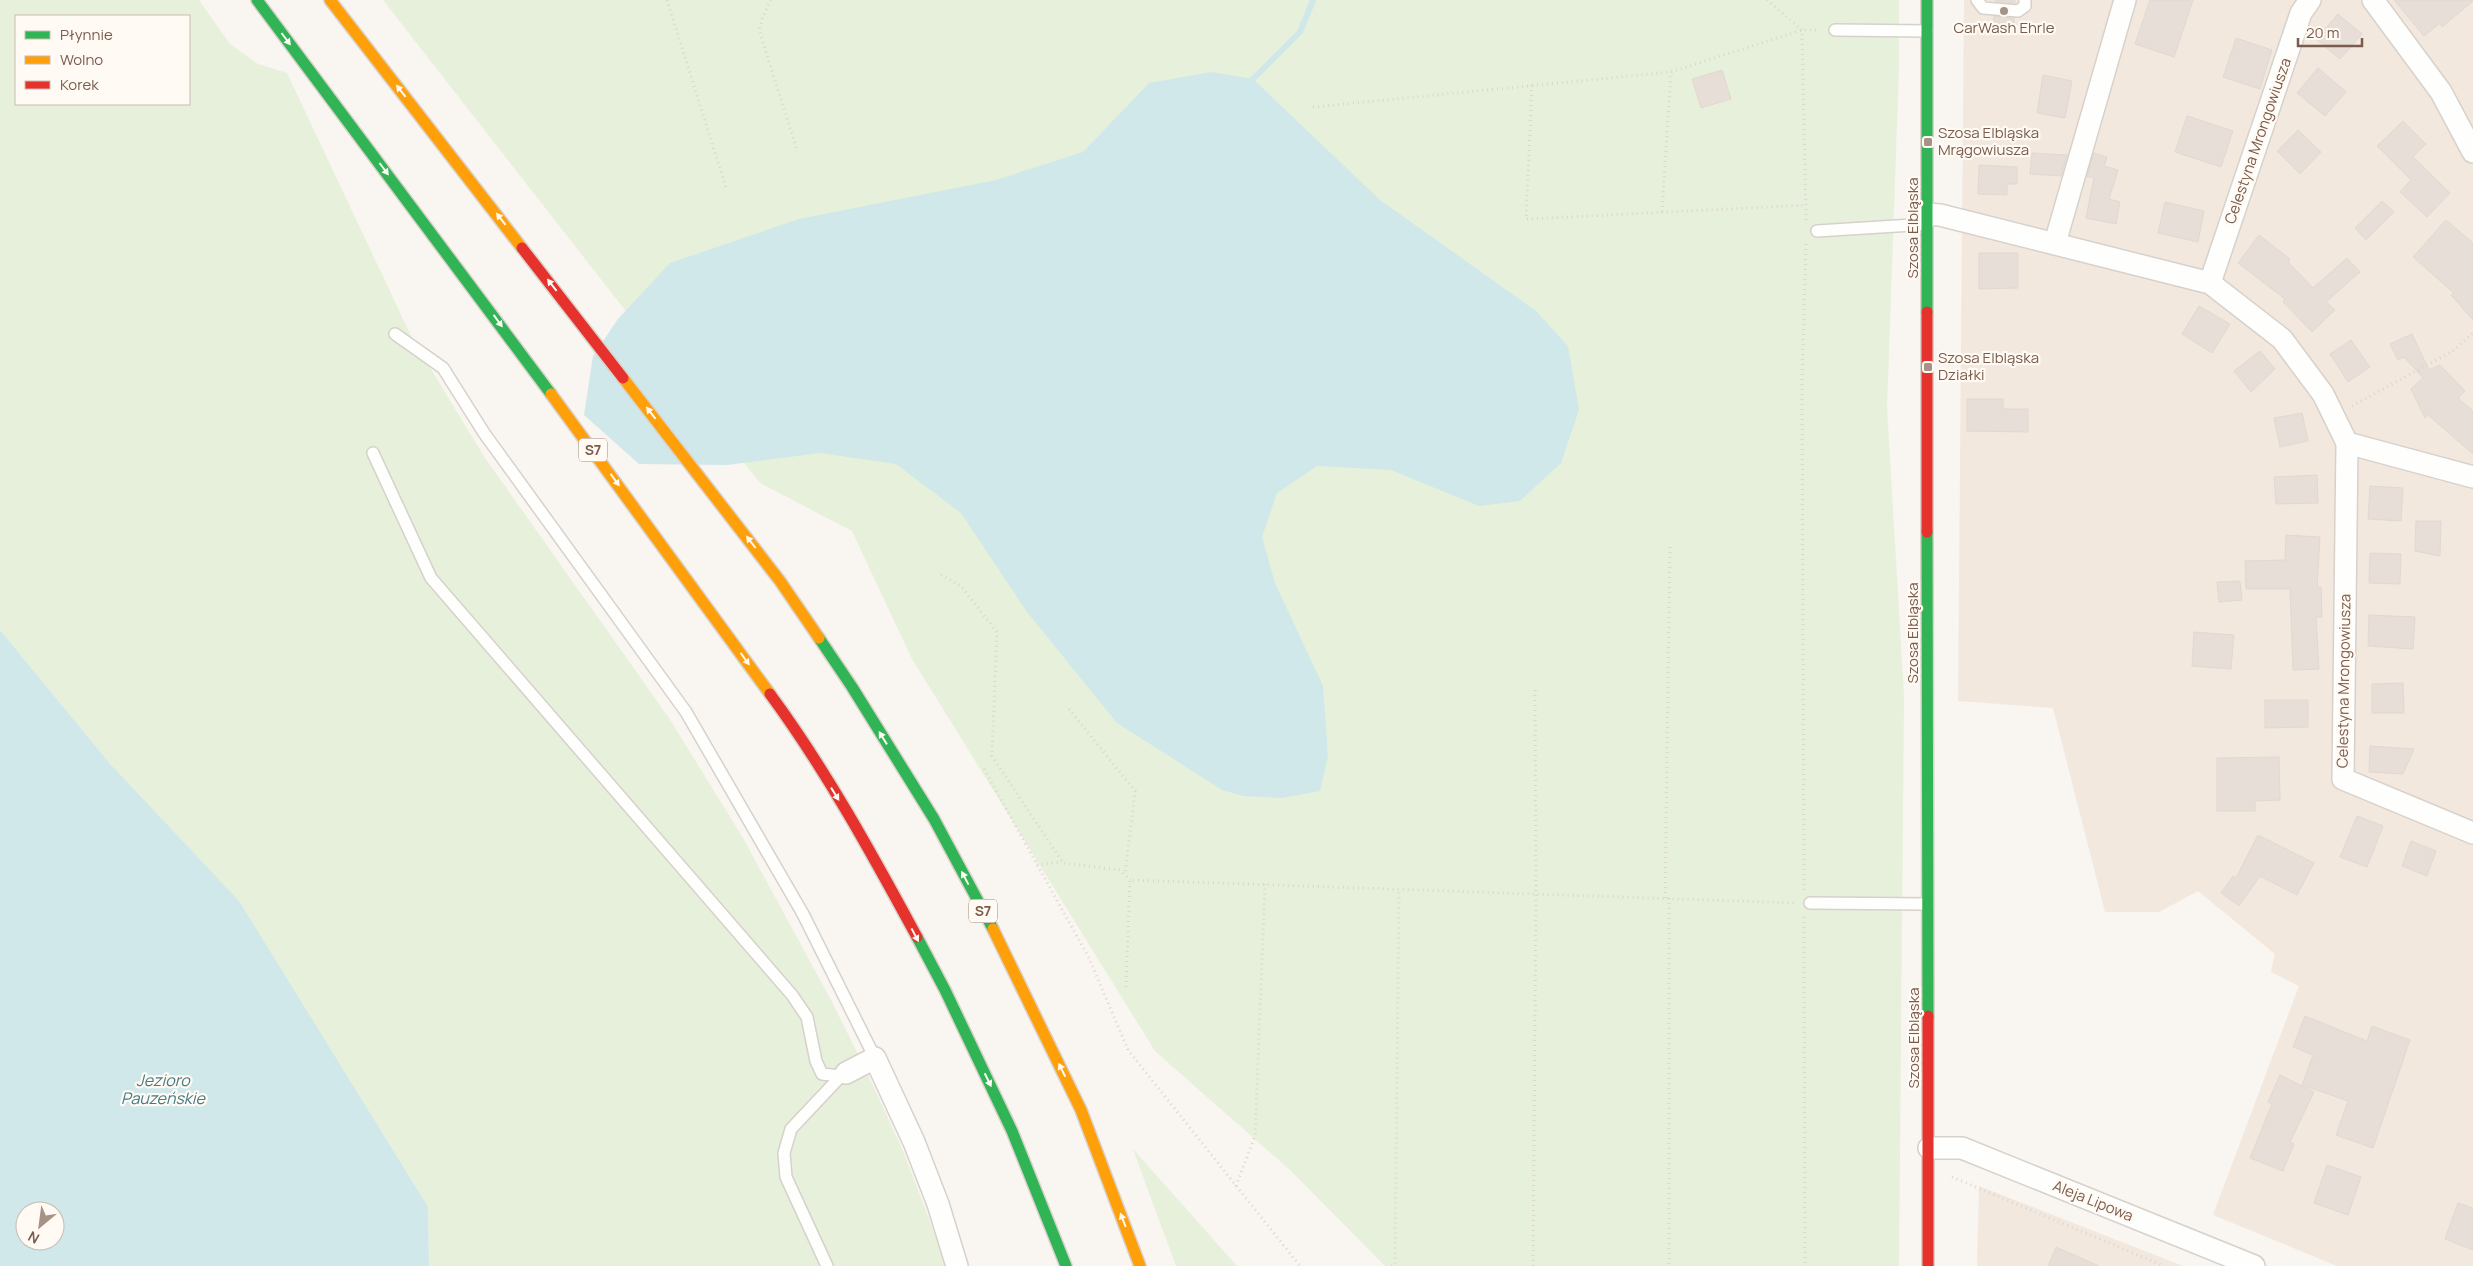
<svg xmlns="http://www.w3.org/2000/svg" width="2473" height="1266" font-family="Manrope,sans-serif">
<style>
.residential{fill:#f2e8de}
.green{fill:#e7f0db;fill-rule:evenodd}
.water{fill:#d0e8ea;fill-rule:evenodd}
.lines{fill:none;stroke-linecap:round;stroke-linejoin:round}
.stream{stroke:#d0e8ea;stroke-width:6}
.building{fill:#e6ded7;stroke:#e2d8d2}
.lane-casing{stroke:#d7d1cb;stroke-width:14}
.street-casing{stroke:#d7d1cb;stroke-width:24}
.fast-casing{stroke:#d9d2cb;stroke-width:14}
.slow-casing{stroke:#d9d2cb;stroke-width:14}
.jam-casing{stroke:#d9d2cb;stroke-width:14}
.path{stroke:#dcd5d0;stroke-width:3;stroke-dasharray:1 4;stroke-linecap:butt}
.lane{stroke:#fefefd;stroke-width:11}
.street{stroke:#fefefd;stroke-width:21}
.fast{stroke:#30b455;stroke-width:11}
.slow{stroke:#ff9f0a;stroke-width:11}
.jam{stroke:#e5322d;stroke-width:11}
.oneway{fill:#fffaf3}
.poi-dot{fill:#a69286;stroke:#fffaf3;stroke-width:2}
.labels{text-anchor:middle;stroke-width:4.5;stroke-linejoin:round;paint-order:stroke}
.shield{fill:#fffaf3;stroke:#a28b7f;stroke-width:1}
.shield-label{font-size:14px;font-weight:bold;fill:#7a5c4d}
.poi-label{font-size:15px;fill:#7a5c4d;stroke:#fffaf3;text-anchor:start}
.street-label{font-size:15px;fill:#7a5c4d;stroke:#fffaf3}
.water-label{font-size:16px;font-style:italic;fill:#437c86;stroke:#fffaf3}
</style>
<rect width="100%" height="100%" fill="#f9f5f0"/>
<g class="residential">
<path d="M1964,0H2473V1266H2337L2213,1215L2299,986L2271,972L2275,954L2198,891L2159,912H2105L2053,708L1958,701Z"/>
<path d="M1979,1186L2183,1266H1977Z"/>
</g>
<g class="green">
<path d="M0,0H199L230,44L258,64L287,73L412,338L485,458L669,718L743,838L832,1002L871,1081L903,1151L947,1266H429L428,1207L111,765L0,630ZM16,16H189V104H16Z"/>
<path d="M383,0H1899V68L1887,408L1904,695L1899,1266H1385L1291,1171L1155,1051L912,659L852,531L760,483Z"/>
<path d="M1133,1149L1237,1266H1176Z"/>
</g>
<g class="water">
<path d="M1211,72L1253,79L1380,200L1536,311L1568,346L1579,410L1561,463L1520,501L1479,506L1391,470L1317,466L1277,493L1262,537L1275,583L1323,686L1328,756L1320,791L1282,798L1243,796L1222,790L1117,723L1027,612L961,513L896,464L820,453L727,465L639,464L584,415L593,356L618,319L670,263L799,219L996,180L1083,152L1149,83Z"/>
<path d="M0,630L111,765L239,901L428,1207L429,1266H0ZM25,1211H55V1241H25Z"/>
</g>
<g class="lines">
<path class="stream" d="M1253,79L1300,32L1313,0"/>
</g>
<g class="building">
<path d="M1995,0H2015V3L1995,1Z"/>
<path d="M2150,0H2193L2174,57L2135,44Z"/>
<path d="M2394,0H2473V1L2442,27L2440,23L2424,36Z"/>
<path d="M2338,14L2362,34L2340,59L2316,39Z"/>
<path d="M1994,16L2014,18V24L1993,23Z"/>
<path d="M2236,38L2272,50L2260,89L2223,77Z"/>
<path d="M2318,68L2346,92L2325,116L2297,93Z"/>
<path d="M1722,70L1731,99L1701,108L1692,79Z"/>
<path d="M2043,75L2072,81L2065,118L2037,113Z"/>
<path d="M2187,116L2233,131L2221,167L2175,152Z"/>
<path d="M2403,121L2426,144L2413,157L2450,193L2427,217L2400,192L2411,180L2377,146Z"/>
<path d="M2298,130L2321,152L2300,174L2277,151Z"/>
<path d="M2032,153L2067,155L2061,176L2030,174Z"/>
<path d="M2094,153L2107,157L2104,166L2118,170L2109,199L2120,202L2116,224L2086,218L2094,177H2087Z"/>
<path d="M1979,165L2017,167V184H2007V195L1978,194Z"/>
<path d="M2382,201L2394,212L2366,240L2355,228Z"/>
<path d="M2165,202L2204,211L2198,242L2158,233Z"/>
<path d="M2446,220L2473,243V320L2451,295L2454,293L2413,257Z"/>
<path d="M2259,235L2290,259L2288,262L2313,288L2347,258L2360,272L2326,302L2335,310L2312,332L2283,302L2285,299L2238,263Z"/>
<path d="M1979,253H2018V288L1979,289Z"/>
<path d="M2199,306L2230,324L2212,353L2182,334Z"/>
<path d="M2412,334L2429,370L2440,365L2465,391L2458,398L2473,411V454L2428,415L2425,418L2411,389L2423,378L2404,357L2398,360L2390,344Z"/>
<path d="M2351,340L2370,367L2348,382L2330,354Z"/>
<path d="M2260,351L2275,369L2251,392L2234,371Z"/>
<path d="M1967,399H2003V409H2028V432L1967,431Z"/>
<path d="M2302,413L2308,441L2280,447L2274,418Z"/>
<path d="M2317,475L2318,503L2276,504L2274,477Z"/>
<path d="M2370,486L2403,488L2401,521L2368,519Z"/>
<path d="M2416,521H2441L2440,556L2415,551Z"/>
<path d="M2286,535L2320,537L2317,587H2321L2322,617H2316L2319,669L2293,670L2290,589H2246L2245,561L2285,560Z"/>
<path d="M2370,553L2401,554L2400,584L2369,583Z"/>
<path d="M2240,581L2242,600L2219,602L2217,582Z"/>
<path d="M2369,615L2415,617L2413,649L2368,646Z"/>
<path d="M2194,632L2234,635L2231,669L2192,666Z"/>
<path d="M2403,683L2404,713H2372V684Z"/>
<path d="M2265,700H2308V727L2265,728Z"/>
<path d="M2370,746L2414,749L2403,774L2369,772Z"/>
<path d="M2279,757L2280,800L2255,801V811H2217V758Z"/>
<path d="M2357,816L2383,826L2367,867L2340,857Z"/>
<path d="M2258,835L2314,863L2297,895L2260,876L2239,906L2221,893L2233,876L2236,878Z"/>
<path d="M2411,841L2436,851L2427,876L2402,866Z"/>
<path d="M2305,1016L2367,1041L2372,1026L2410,1040L2373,1148L2336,1135L2348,1101L2302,1085L2313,1055L2293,1047Z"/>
<path d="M2280,1075L2314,1092L2290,1142L2294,1144L2283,1171L2250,1158L2272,1104L2268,1102Z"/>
<path d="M2327,1165L2361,1177L2348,1215L2314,1203Z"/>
<path d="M2458,1203L2473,1208V1250L2445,1239Z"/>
<path d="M2056,1247L2099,1266H2048Z"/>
</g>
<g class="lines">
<g class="lane-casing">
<g id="lane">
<path d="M1977,0L1983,8L2018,11L2025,6V0"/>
<path d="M1835,30L1927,31"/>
<path d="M1817,231L1928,224"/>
<path d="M395,334L443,368L484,433L686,712L803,914L875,1058"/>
<path d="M373,453L431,578L792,995L807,1017L816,1061L822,1074L841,1076L846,1073"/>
<path d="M1810,903L1928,904"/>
<path d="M827,1266L786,1177L784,1153L791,1129L841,1076"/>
</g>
</g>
<g class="street-casing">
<g id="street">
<path d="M2373,0L2441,92L2473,152"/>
<path d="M1928,214L1940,215L2210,283L2282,339L2323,394L2347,443L2343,779L2473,833"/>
<path d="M2055,243L2125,0"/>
<path d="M2210,283L2301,13L2310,0"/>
<path d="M2347,443L2473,477"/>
<path d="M846,1073L875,1058L914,1142L938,1204L957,1266"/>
<path d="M1929,1148H1962L2254,1266"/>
</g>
</g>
<g class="fast-casing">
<g id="fast">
<path d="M257,0L551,394"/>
<path d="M1927,0V312"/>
<path d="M1927,532L1928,1016"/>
<path d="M819,638L852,687L934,819L993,929"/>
<path d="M917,937L945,990L1012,1131L1066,1266"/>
</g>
</g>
<g class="slow-casing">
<g id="slow">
<path d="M330,0L522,248"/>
<path d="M623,378L780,581L819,638"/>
<path d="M551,394L770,694"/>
<path d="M993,929L1081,1110L1140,1266"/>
</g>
</g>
<g class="jam-casing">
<g id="jam">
<path d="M522,248L623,378"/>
<path d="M1927,312V532"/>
<path d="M770,694C826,770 872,854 917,937"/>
<path d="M1928,1016V1266"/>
</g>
</g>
<g class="path">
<path d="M667,0L726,188"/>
<path d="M771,0L763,16L759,30L797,150"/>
<path d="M1767,0L1802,30L1806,220"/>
<path d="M1532,85L1526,219L1806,205"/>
<path d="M1313,107L1671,72L1802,30H1819"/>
<path d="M1662,212L1671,72"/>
<path d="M2352,406L2453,351L2473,333"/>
<path d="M941,575L961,586L997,632L992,756L1063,863L1120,870L1130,880"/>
<path d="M1069,709L1135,791L1125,875"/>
<path d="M984,769L1089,958L1128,1050L1300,1266"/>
<path d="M1037,865L1062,862"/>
<path d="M1804,890L1802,381L1806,242"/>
<path d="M1665,898L1670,544"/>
<path d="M1669,898V1266"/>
<path d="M1804,917L1805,1266"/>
<path d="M1126,987L1130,880L1794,903"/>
<path d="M1952,1177L2164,1266"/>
<path d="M1236,1186L1255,1136L1265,884"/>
<path d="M1391,1266L1395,1264L1399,889"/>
<path d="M1533,1266L1536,893L1535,690"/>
</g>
<use href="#lane" class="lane"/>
<use href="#street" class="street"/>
<use href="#fast" class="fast"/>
<use href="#slow" class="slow"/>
<use href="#jam" class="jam"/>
</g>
<defs><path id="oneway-solid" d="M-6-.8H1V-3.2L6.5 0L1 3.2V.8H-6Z" transform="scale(1.25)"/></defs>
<g class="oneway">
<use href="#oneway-solid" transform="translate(286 39) rotate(53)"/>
<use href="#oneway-solid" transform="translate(401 91) rotate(-128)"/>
<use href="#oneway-solid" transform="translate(384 169) rotate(53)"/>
<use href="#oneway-solid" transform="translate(501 219) rotate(-128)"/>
<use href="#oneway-solid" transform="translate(552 285) rotate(-128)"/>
<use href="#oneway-solid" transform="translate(498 321) rotate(54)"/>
<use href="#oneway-solid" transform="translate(651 413) rotate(-128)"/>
<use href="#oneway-solid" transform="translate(615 480) rotate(54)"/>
<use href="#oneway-solid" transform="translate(751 542) rotate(-128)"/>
<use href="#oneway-solid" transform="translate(745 659) rotate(54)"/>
<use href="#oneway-solid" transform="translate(883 738) rotate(-122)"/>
<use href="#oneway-solid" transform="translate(835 794) rotate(58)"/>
<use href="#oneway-solid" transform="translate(965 878) rotate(-118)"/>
<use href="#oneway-solid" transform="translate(915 935) rotate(62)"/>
<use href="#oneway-solid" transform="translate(1062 1070) rotate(-116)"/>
<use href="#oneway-solid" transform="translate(988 1080) rotate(64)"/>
<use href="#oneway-solid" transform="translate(1123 1220) rotate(-111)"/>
</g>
<g class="poi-dot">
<circle cx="2004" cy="11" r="5"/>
<rect x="1923" y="137" width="10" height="10" rx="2.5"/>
<rect x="1923" y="362" width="10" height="10" rx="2.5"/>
</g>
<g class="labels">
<g class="shield">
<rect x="579" y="438.5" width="28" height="23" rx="4"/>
<rect x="969" y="899.5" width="28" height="23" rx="4"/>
</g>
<g class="shield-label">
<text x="593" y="455">S7</text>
<text x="983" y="916">S7</text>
</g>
<g class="poi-label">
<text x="2004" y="33" text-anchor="middle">CarWash Ehrle</text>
<text x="1938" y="138">Szosa Elbląska<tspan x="1938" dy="17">Mrągowiusza</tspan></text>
<text x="1938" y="363">Szosa Elbląska<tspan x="1938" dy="17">Działki</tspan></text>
</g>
<g class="street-label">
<text transform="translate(2258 141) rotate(-71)" y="5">Celestyna Mrongowiusza</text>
<text transform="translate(1913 228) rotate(-90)" y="5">Szosa Elbląska</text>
<text transform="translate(1913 633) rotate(-90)" y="5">Szosa Elbląska</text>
<text transform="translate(2344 681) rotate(-89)" y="5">Celestyna Mrongowiusza</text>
<text transform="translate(1914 1038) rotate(-90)" y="5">Szosa Elbląska</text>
<text transform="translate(2093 1201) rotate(22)" y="5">Aleja Lipowa</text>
</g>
<g class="water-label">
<text x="163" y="1086">Jezioro<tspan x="163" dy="18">Pauzeńskie</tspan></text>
</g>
</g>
<rect x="15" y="15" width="175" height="90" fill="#fffaf3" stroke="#cabbb1"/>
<rect x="25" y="31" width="25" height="8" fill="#30b455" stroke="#cabbb1"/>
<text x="60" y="40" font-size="15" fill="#7a5c4d">Płynnie</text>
<rect x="25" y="56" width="25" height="8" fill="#ff9f0a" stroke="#cabbb1"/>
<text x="60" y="65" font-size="15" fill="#7a5c4d">Wolno</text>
<rect x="25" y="81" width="25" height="8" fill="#e5322d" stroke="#cabbb1"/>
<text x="60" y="90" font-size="15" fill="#7a5c4d">Korek</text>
<g transform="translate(40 1226) rotate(209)"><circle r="24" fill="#fffaf3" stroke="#cabbb1"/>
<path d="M0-4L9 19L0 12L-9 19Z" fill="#a69286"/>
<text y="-8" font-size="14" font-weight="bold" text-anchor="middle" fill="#7a5c4d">N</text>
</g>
<path d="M2298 38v8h64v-8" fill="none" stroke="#7a5c4d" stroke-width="2.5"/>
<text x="2306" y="38" font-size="15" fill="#7a5c4d" stroke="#fffaf3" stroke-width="4" paint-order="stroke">20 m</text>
</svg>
